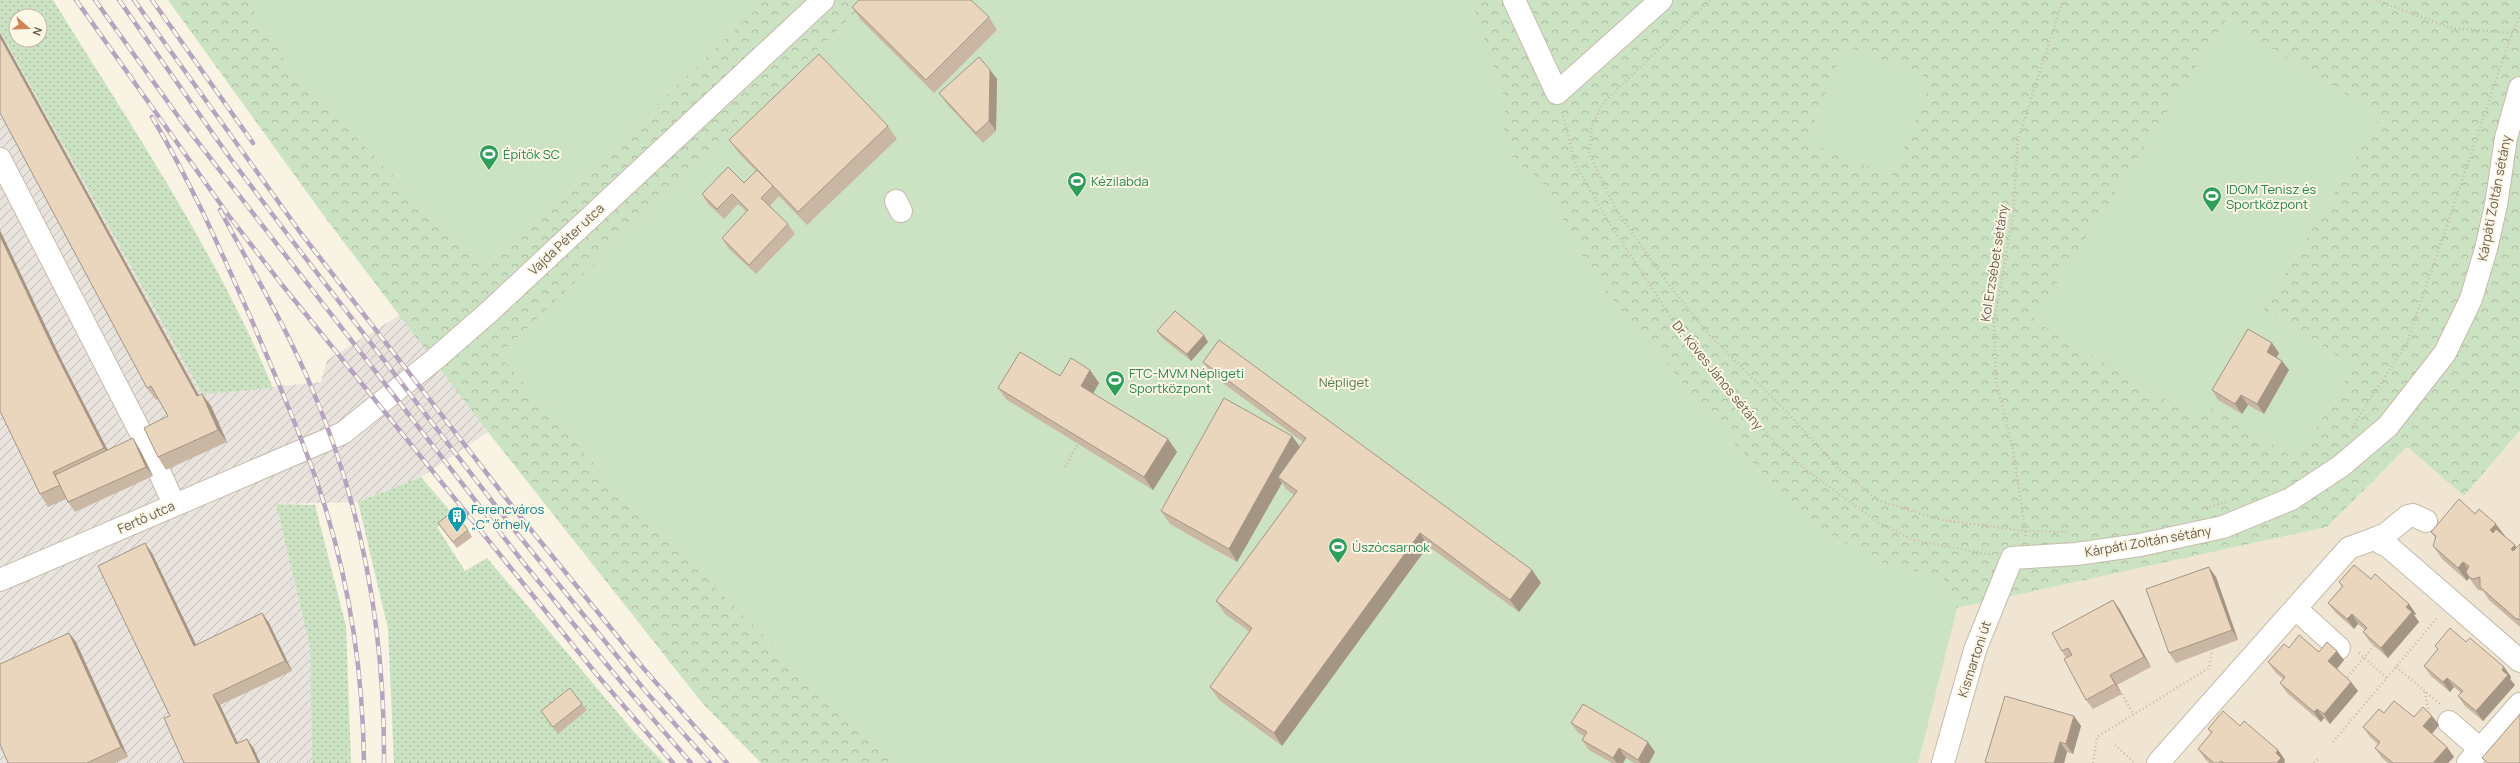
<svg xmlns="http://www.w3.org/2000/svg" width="2520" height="763" font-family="Manrope,sans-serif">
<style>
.residential{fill:#efe5d2}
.industrial{fill:url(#industrial-furrows)}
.grass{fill:url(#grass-dots);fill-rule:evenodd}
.park{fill:url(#park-crowns)}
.pitch{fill:#cce3c3}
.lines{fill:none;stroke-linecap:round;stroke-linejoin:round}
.minor-casing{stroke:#c7bbab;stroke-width:24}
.path{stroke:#ceb9a1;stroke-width:2.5;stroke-dasharray:1 3;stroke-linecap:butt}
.minor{stroke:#fff;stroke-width:22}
.rail-casing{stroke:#b6a3bf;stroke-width:4.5}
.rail{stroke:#fcf7e7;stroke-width:3;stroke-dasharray:9;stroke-linecap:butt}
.wall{fill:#c9b7a3}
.shaded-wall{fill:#a49584}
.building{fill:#ead5bd;stroke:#a49584}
.labels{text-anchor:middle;stroke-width:4;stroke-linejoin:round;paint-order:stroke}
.leisure-label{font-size:13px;fill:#27864d;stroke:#fcf7e7;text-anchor:start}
.street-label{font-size:13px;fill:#6c5c4c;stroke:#fcf7e7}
.park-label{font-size:13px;fill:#537b4c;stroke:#fcf7e7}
.culture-label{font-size:13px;fill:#0d838f;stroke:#fcf7e7;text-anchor:start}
</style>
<defs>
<pattern id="industrial-furrows" width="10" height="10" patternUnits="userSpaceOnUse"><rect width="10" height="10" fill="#e8e4dd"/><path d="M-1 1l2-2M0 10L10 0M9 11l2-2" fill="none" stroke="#c0bcb5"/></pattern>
<pattern id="grass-dots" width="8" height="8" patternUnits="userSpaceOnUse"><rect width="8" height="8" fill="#cce3c3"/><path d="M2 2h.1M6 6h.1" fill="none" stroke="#aabba1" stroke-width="1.8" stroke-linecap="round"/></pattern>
<pattern id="park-crowns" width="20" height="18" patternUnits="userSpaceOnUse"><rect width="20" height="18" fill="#cce3c3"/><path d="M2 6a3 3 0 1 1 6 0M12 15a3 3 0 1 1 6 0" fill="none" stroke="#aabba1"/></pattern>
</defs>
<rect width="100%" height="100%" fill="#f8f3e2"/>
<path class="residential" d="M2520,432V763H1918L1957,608L2327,527L2407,447L2464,496Z"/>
<path class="industrial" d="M0,31L202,394L321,382L327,360L400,315L488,432L421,477L358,502L276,504L310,646L312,763H0Z"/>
<g class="grass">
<path d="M0,0H53C131,126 216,251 273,388L202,394L0,31ZM16,16H40V40H16Z"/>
<path d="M421,477L452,513L437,527L465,571L487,558L634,732L664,763H394L388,629L358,502Z"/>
<path d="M276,504L315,505L346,626L351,763H312L310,646Z"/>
</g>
<path class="park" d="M168,0H2520V431L2464,496L2407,447L2327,527L1957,608L1918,763H761L703,704L488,432L327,220Z"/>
<g class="pitch">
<path d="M247,0H766L485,270L292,72Z"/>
<path d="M869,0H1471L1506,103L1503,138L1515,162L1541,179L1596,280L1730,439L1815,526L1879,562L1943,578L1957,608L1918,763H892L614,487L499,355Z"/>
<path d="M2226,20L2381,116L2263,310L2354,366L2297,460L2204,403L2195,418L2033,320Z"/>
<path d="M1845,45L1932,80L1892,177L1806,141Z"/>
</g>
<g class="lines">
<g class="minor-casing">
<g id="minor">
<path d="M1514,0L1557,93L1661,0"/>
<path d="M0,159L147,445L174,504"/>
<path d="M896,201L901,211"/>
<path d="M2374,539L2386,534L2408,516L2413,515L2426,521"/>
<path d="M0,580L343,433L434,360L490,311L823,0"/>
<path d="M2296,609L2339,648"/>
<path d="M2449,722L2480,749"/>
<path d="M1943,763L1975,650L2012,558L2076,554L2140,545L2223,527L2291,499L2341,466L2388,426L2445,353L2471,299L2486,249L2496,205L2506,138L2520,88"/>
<path d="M2158,763L2349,548L2374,539L2389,547L2520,661"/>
<path d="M2468,763L2520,704"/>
</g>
</g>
<g class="path">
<path d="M1710,0L1604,102L1592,125L1589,153L1616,210L1666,281L1709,335L1783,408L1840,470L1880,501L1942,520L2025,531L2067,532"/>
<path d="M2376,0L2451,28L2512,33"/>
<path d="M1562,112L1576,166L1610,224L1686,340L1777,445L1809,472L1879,523L1913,540L1992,555"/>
<path d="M2352,427L2407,343L2512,33L2520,17"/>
<path d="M1065,467L1078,444"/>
<path d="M2206,508L2226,502"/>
<path d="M2026,536L2013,450L1996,380L1994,323L2013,216L2018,139L2063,0"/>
<path d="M2359,653L2387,678"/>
<path d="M2396,667L2440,704"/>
<path d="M2345,680L2374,646"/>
<path d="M2425,692L2429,715"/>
<path d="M2122,694L2134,715"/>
<path d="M2333,742L2438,617"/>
<path d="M2115,745L2135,763"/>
<path d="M2093,763L2097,737L2209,668L2212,650"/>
<path d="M2314,763L2318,759"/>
</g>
<use href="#minor" class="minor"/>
<g class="rail-casing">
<g id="rail">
<path d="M76,0L229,216L283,286L598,676L673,763"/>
<path d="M95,0L180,119L526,566L622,683L691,763"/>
<path d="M119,0L230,158L291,239L512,527L647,693L710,763"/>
<path d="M134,0L300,232L523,520L644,669L727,763"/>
<path d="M152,0L253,143"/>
<path d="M152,117C191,182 221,251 252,321C275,375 299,429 318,485C348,574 363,669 364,763"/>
<path d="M220,210C252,270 287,328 313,391C363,509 385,635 384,763"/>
</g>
</g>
<use href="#rail" class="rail"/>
</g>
<g class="wall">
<path d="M852,7L989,17L997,30L934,93L861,20Z"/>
<path d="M0,33L199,395L202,394L211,406L227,442L166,470L158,457L168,416L158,399L156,400L147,388Z"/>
<path d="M990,70L997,79L996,131L983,143L946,103L939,93Z"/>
<path d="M888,126L897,139L807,225L779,196L770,206L788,224L795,234L756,274L728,248L722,238L747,212L738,204L724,219L708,204L702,194L744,183L756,171L738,152L729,140Z"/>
<path d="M1157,331L1208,342L1191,361L1162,338Z"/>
<path d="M2272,343L2279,353L2277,357L2282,361L2289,370L2264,414L2248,405L2242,414L2218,400L2212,390Z"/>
<path d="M1203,362L1532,570L1541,583L1519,612L1428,546L1282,746L1219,700L1210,687L1250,632L1225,614L1216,601L1294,495L1286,489L1282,483L1237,562L1170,524L1161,511L1300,446L1303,442L1212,375Z"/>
<path d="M63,363L108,450L139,448L153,476L75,512L68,502L66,499L48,507L40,494Z"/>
<path d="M1090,370L1099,383L1093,393L1168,439L1177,452L1153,490L1007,400L998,388Z"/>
<path d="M2475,514L2505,536L2515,545L2516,548L2520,544V627L2489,600L2483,591L2478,590L2469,578L2467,581L2442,559L2433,546L2436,539L2431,532Z"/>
<path d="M438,523L468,530L472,537L457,548Z"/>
<path d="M152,553L196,645L262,613L269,623L292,671L220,705L238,744L247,739L254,749L260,763H184L170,716Z"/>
<path d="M2216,577L2238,640L2176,663L2169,653Z"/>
<path d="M2371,579L2409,604L2416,614L2414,615L2419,622L2388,658L2370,642L2363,632L2365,630L2358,624L2354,629L2335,612L2328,603L2342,587L2339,582Z"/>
<path d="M2113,600L2120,610L2151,667L2117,685L2122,694L2093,709L2086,700L2066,658L2062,651Z"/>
<path d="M69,633L76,642L128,757L115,763H8Z"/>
<path d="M2466,642L2504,667L2511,677L2510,679L2515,685L2483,721L2465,706L2458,696L2461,693L2454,687L2450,692L2431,676L2424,666L2438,650L2435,646Z"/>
<path d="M2289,648L2319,652L2344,660L2337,669L2351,682L2358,691L2330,724L2324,718L2321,722L2287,693L2280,683L2283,679L2275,672L2268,662Z"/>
<path d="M582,704L587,710L558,734L541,711Z"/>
<path d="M2384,713L2414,717L2432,716L2439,725L2432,734L2454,757L2448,763H2388L2382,758L2375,748L2378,744L2370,737L2363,727Z"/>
<path d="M2074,716L2081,726L2073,754L2067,752L2064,763H1986L1985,762Z"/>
<path d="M1571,723L1655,752L1649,763H1634L1626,758L1623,763H1612L1589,750L1582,740L1584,736L1578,733Z"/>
<path d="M2240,726L2278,750L2285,760L2284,762L2285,763H2209L2205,759L2198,749L2211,733L2208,729Z"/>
</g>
<g class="shaded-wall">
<path d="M0,33L206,409L197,396L0,37Z"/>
<path d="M990,70L997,79L996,131L989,121Z"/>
<path d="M0,230L63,363L113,461L104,448L54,350L0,236Z"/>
<path d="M1204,335L1208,342L1191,361L1187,354Z"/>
<path d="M2272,343L2279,353L2274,362L2267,352Z"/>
<path d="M2282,361L2289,370L2264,414L2257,404Z"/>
<path d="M1090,370L1099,383L1090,399L1081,386Z"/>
<path d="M202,394L211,406L227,442L218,430Z"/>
<path d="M2241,395L2248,405L2242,414L2235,404Z"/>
<path d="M1292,436L1301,448L1278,477L1282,483L1237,562L1229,549Z"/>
<path d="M133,438L139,448L153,476L146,467Z"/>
<path d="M1168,439L1177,452L1153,490L1144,477Z"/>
<path d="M2496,524L2505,536L2498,543L2490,530Z"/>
<path d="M1420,533L1428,546L1282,746L1274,733Z"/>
<path d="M145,543L152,553L201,655L194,646Z"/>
<path d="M2515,545L2520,553V562L2511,549Z"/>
<path d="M2463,562L2472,574L2469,577V578L2467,581L2458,568Z"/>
<path d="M2209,567L2216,577L2238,640L2232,630Z"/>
<path d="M1532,570L1541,583L1519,612L1510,600Z"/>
<path d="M2113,600L2120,610L2151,667L2144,657Z"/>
<path d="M2409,604L2416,614L2414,615L2419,622L2388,658L2381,648Z"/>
<path d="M262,613L269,623L292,671L285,661Z"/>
<path d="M2352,614L2358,624L2354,629L2347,619Z"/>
<path d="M69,633L76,642L128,757L121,747Z"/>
<path d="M2337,651L2344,660L2335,671L2328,661Z"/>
<path d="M2504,667L2511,677L2510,679L2515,685L2483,721L2476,711Z"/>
<path d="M2110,675L2117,685L2122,694L2115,684Z"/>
<path d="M2447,678L2454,687L2450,692L2443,682Z"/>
<path d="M2351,682L2358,691L2330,724L2324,714Z"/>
<path d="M213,695L220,705L243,754L236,744Z"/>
<path d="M2317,709L2324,718L2321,722L2314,712Z"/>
<path d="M2074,716L2081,726L2073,754L2066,744Z"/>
<path d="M2432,716L2439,725L2430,736L2423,726Z"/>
<path d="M247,739L254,749L260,763H258Z"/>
<path d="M1648,742L1655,752L1649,763H1641L1638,760Z"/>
<path d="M2060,742L2067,752L2064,763H2054Z"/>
<path d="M2447,747L2454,757L2448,763H2433Z"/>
<path d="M1619,748L1626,758L1623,763H1617L1613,758Z"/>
<path d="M2278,750L2285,760L2284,762L2285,763H2277L2276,753Z"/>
</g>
<g class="building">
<path d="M859,0H971L989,17L926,80L852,7Z"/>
<path d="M0,37L197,396L202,394L218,430L158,457L144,428L168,416L151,386L147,388L0,113Z"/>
<path d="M819,54L888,126L798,212L729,140Z"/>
<path d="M979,57L990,70L989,121L976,133L939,93Z"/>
<path d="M728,167L744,183L757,170L773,186L761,198L788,224L749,265L722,238L748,210L732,194L717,209L702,194Z"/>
<path d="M0,236L54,350L104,448L53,472L60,485L40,494L0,411Z"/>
<path d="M1175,311L1204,335L1187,354L1157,331Z"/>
<path d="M2248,329L2272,343L2267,352L2282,361L2257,404L2241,395L2235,404L2212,390Z"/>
<path d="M1219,340L1532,570L1510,600L1420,533L1274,733L1210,687L1252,628L1216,601L1297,491L1278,477L1306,438L1203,362Z"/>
<path d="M1020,352L1060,376L1071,358L1090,370L1081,386L1168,439L1144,477L998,388Z"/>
<path d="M1224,398L1292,436L1229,549L1161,511Z"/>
<path d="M133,438L146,467L68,502L55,475Z"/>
<path d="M2459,499L2475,514L2479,509L2496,524L2490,530L2493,533L2496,529L2515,545L2511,549L2513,551L2520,544V620L2515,618L2480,587V577L2473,579L2469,577L2466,572L2469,566L2463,562L2458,568L2433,546L2436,536L2431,532Z"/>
<path d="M453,511L468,530L453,542L438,523Z"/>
<path d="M145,543L194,646L262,613L285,661L213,695L236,744L247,739L258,763H184L164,718L170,716L98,566Z"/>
<path d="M2354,565L2371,579L2375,574L2409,604L2406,607L2412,612L2381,648L2363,632L2367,628L2352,614L2347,619L2328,603L2343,586L2339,582Z"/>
<path d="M2209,567L2232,630L2169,653L2146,589Z"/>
<path d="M2113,600L2144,657L2110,675L2115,684L2086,700L2064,659L2072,655L2068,648L2062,651L2052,633Z"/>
<path d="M2450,628L2466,642L2470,638L2504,667L2502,670L2508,675L2476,711L2458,696L2463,691L2447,678L2443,682L2424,666L2438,649L2435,646Z"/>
<path d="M69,633L121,747L87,763H8L0,744V664Z"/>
<path d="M2299,635L2319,652L2327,642L2337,651L2328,661L2351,682L2324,714L2317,709L2314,712L2280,683L2285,677L2268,662L2284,644L2289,648Z"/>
<path d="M570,688L582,704L553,727L541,711Z"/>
<path d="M2005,696L2074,716L2066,744L2060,742L2054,763H1989L1985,762Z"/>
<path d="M2394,701L2414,717L2423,707L2432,716L2423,726L2447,747L2433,763H2393L2375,748L2380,742L2363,727L2379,709L2384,713Z"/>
<path d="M1583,704L1648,742L1638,760L1619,748L1613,758L1582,740L1587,732L1571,723Z"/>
<path d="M2223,711L2240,726L2244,721L2278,750L2276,753L2281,758L2277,763H2224L2221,761L2219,763H2214L2198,749L2212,732L2208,729Z"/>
<path d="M2520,714V763H2488L2482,758Z"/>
</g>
<defs>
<g id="stadium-pin" transform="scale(1)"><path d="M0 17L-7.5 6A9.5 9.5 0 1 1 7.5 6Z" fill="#2e9e5b" stroke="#fcf7e7"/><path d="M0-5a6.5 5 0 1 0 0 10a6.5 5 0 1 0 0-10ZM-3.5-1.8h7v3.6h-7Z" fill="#fff"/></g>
<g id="building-pin" transform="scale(1)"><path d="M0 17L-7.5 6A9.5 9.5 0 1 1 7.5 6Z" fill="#0f9aa8" stroke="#fcf7e7"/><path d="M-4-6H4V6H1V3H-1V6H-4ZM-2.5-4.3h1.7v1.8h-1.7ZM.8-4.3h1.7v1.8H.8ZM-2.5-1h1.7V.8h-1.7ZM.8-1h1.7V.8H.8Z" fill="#fff"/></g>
</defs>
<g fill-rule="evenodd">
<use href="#stadium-pin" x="489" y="154"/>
<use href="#stadium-pin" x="1077" y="181"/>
<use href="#stadium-pin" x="2212" y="196"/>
<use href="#stadium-pin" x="1115" y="380"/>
<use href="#building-pin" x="457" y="516"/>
<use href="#stadium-pin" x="1338" y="547"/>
</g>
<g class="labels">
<g class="leisure-label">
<text x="503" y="159">Építők SC</text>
<text x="1091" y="186">Kézilabda</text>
<text x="2226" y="194">IDOM Tenisz és<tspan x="2226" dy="15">Sportközpont</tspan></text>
<text x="1129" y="378">FTC-MVM Népligeti<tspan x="1129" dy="15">Sportközpont</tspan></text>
<text x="1352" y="552">Úszócsarnok</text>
</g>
<g class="street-label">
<text transform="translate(2494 198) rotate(-79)" y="5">Kárpáti Zoltán sétány</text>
<text transform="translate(566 239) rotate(-43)" y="5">Vajda Péter utca</text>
<text transform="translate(1994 263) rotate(-81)" y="5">Kol Erzsébet sétány</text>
<text transform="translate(1718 375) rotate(51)" y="5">Dr. Köves János sétány</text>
<text transform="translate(146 517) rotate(-24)" y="5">Fertő utca</text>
<text transform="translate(2148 541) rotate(-10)" y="5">Kárpáti Zoltán sétány</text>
<text transform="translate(1974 659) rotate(-72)" y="5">Kismartoni út</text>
</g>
<g class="park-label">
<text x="1344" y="387">Népliget</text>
</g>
<g class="culture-label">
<text x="471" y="514">Ferencváros<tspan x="471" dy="15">„C” őrhely</tspan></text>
</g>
</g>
<g transform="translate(28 28) rotate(110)"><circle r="19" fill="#fcf7e7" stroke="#c2b9a9"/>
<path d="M0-3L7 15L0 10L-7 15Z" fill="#d38457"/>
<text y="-6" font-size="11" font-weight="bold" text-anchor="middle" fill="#6c5c4c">N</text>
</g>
</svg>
